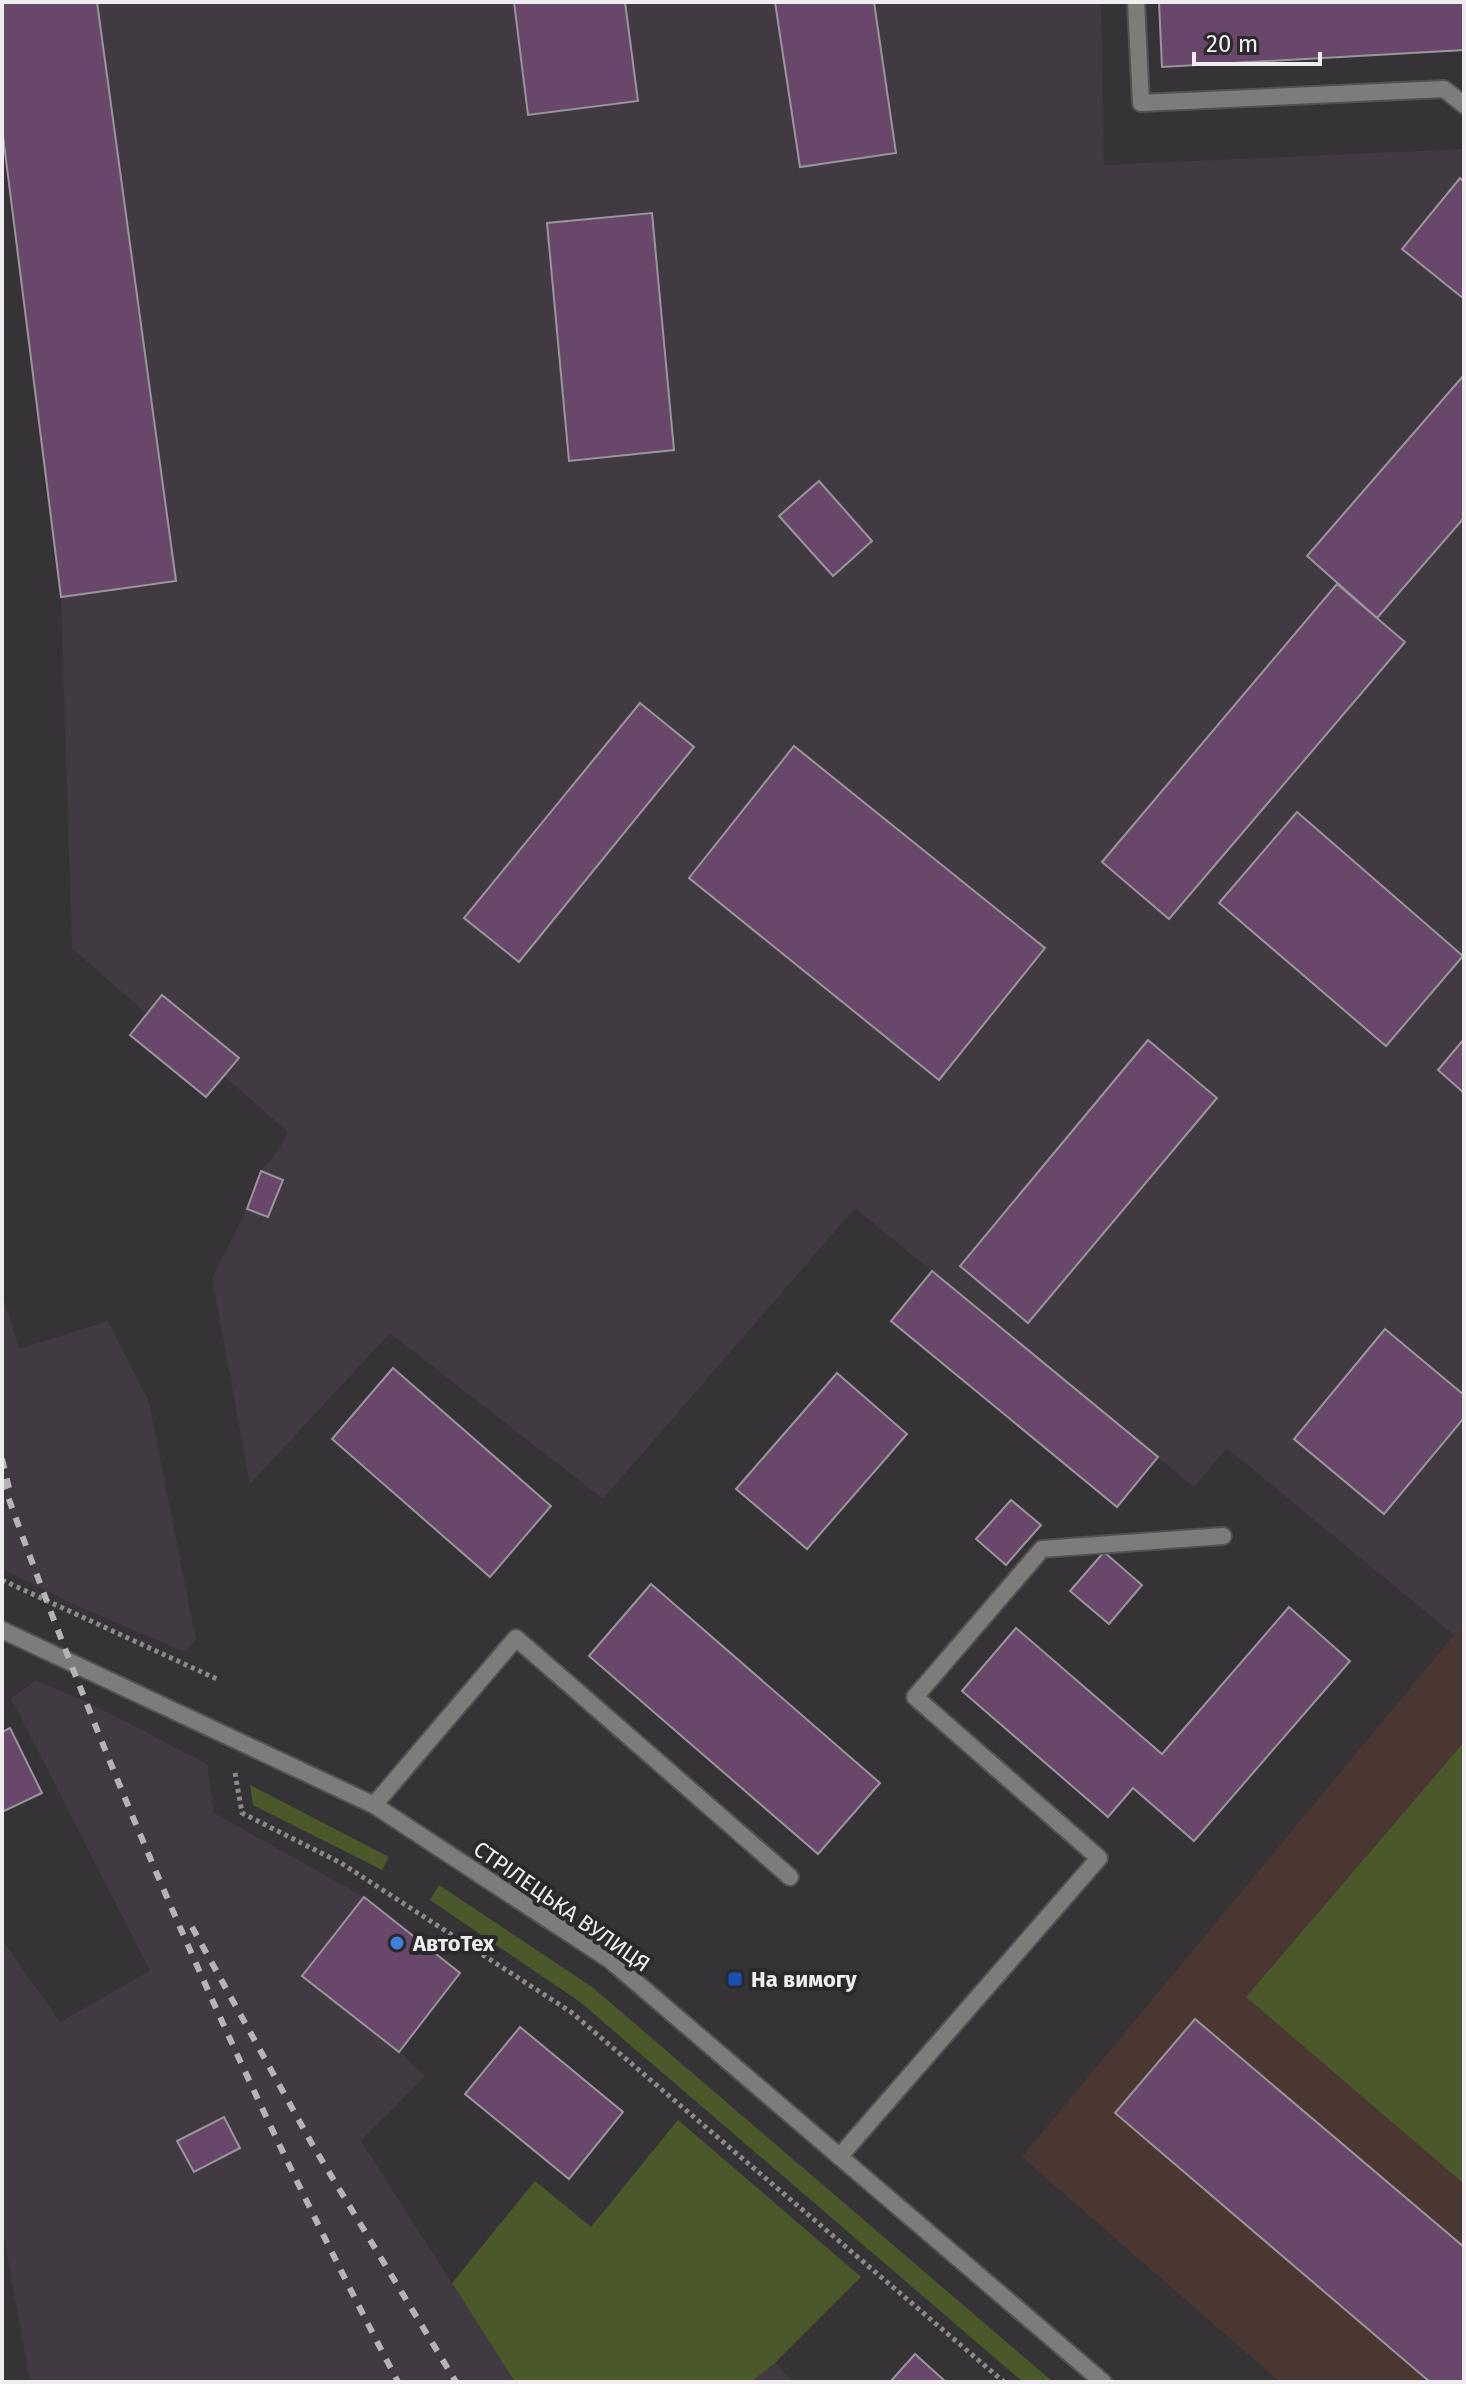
<svg xmlns="http://www.w3.org/2000/svg" width="1466" height="2384" font-family="'Fira Sans',sans-serif">
<style>
.built{fill:#413a42}
.education{fill:#4a3731}
.green{fill:#4b582a}
.building{fill:#69476b;stroke:#999699;stroke-width:2}
.lines{fill:none;stroke-linecap:round;stroke-linejoin:round}
.service-casing{stroke:#545154;stroke-width:20}
.tertiary-casing{stroke:#545154;stroke-width:20}
.path{stroke:#8b898b;stroke-width:5;stroke-dasharray:4 4;stroke-linecap:butt}
.service{stroke:#7e7c7b;stroke-width:16}
.tertiary{stroke:#7e7c7b;stroke-width:16}
.rail{stroke:#b5b3b5;stroke-width:6;stroke-dasharray:10 10;stroke-linecap:butt}
.shop-dot{fill:#3f7fe0;stroke:#2c292c;stroke-width:3}
.transit-dot{fill:#1a4fb4;stroke:#2c292c;stroke-width:3}
.labels{text-anchor:middle;stroke-width:8;stroke-linejoin:round;paint-order:stroke}
.street-label{font-size:22px;fill:#efedef;stroke:#2c292c}
.poi-label{font-size:22px;font-weight:bold;fill:#efedef;stroke:#2c292c;text-anchor:start}
</style>
<rect width="100%" height="100%" fill="#363336"/>
<g class="built">
<path d="M2,2H1101L1104,165L1464,149V1623L1454,1635L1227,1448L1194,1487L855,1208L603,1499L390,1333L250,1484L212,1278L247,1209L261,1171L277,1152L288,1132L224,1076L206,1097L130,1035L147,1014L72,948L61,598L2,128Z"/>
<path d="M2,1293L19,1349L108,1321L149,1402L196,1640L185,1652L75,1605L2,1569Z"/>
<path d="M36,1681L85,1701L207,1764L214,1813L364,1897L460,1973L399,2051L425,2076L361,2141L515,2382H30L2,2226V1939L60,2022L150,1971L11,1698Z"/>
<path d="M775,2363L793,2382H751Z"/>
</g>
<path class="education" d="M1464,1623V1742L1246,1997L1464,2184V2382H1280L1022,2157Z"/>
<g class="green">
<path d="M1464,1742V2184L1246,1997Z"/>
<path d="M250,1785L389,1857L382,1870L253,1805Z"/>
<path d="M439,1885L592,1987L1053,2382H1023L580,2002L430,1900Z"/>
<path d="M678,2120L861,2277L775,2363L751,2382H515L452,2283L535,2181L591,2227Z"/>
</g>
<g class="building">
<path d="M2,2H97L176,581L61,597L2,128Z"/>
<path d="M514,2H625L638,101L528,115Z"/>
<path d="M775,2H874L896,153L800,167Z"/>
<path d="M1159,2H1464V50L1162,67Z"/>
<path d="M1460,178L1464,182V299L1402,249Z"/>
<path d="M652,213L674,450L569,461L547,223Z"/>
<path d="M1464,375V518L1377,618L1307,556Z"/>
<path d="M819,481L872,541L833,576L779,516Z"/>
<path d="M1337,584L1405,642L1169,919L1102,862Z"/>
<path d="M640,703L694,747L519,962L464,918Z"/>
<path d="M794,746L1045,948L939,1080L689,878Z"/>
<path d="M1297,812L1463,956L1386,1046L1219,903Z"/>
<path d="M162,995L239,1058L206,1097L130,1035Z"/>
<path d="M1464,1039V1093L1438,1070Z"/>
<path d="M1148,1040L1217,1098L1028,1323L960,1266Z"/>
<path d="M261,1171L283,1180L268,1217L247,1209Z"/>
<path d="M932,1271L1158,1457L1117,1507L891,1321Z"/>
<path d="M1385,1329L1464,1395V1418L1384,1514L1294,1439Z"/>
<path d="M393,1368L551,1506L490,1577L332,1439Z"/>
<path d="M837,1373L907,1434L807,1549L736,1489Z"/>
<path d="M1011,1500L1041,1525L1006,1565L976,1539Z"/>
<path d="M1104,1552L1142,1585L1109,1624L1070,1591Z"/>
<path d="M651,1584L880,1783L818,1854L589,1656Z"/>
<path d="M1289,1607L1350,1661L1194,1841L1133,1788L1108,1817L962,1691L1016,1628L1162,1754Z"/>
<path d="M10,1728L42,1793L2,1812V1732Z"/>
<path d="M364,1897L460,1973L399,2052L302,1976Z"/>
<path d="M1195,2019L1464,2247V2382H1430L1115,2113Z"/>
<path d="M520,2027L623,2112L569,2179L465,2094Z"/>
<path d="M224,2117L240,2148L194,2172L177,2141Z"/>
<path d="M915,2354L946,2382H890Z"/>
</g>
<g class="lines">
<g class="service-casing">
<g id="service">
<path d="M1136,2L1141,103L1444,89L1464,105"/>
<path d="M374,1805L516,1638L790,1877"/>
<path d="M840,2156L1099,1858L915,1697L1042,1549L1223,1536"/>
</g>
</g>
<g class="tertiary-casing">
<path id="tertiary" d="M2,1630L374,1805L610,1960L1103,2382"/>
</g>
<g class="path">
<path d="M2,1580L219,1680"/>
<path d="M235,1773L242,1813L341,1863L571,2012L1004,2382"/>
</g>
<use href="#service" class="service"/>
<use href="#tertiary" class="tertiary"/>
<g class="rail">
<path d="M2,1459L9,1488"/>
<path d="M2,1480C113,1789 246,2091 398,2382"/>
<path d="M192,1927L312,2144L456,2382"/>
</g>
</g>
<circle class="shop-dot" cx="397" cy="1943" r="8"/>
<rect class="transit-dot" x="727" y="1971" width="16" height="16" rx="4"/>
<g class="labels">
<g class="street-label">
<text transform="translate(562 1906) rotate(35)" y="8">СТРІЛЕЦЬКА ВУЛИЦЯ</text>
</g>
<g class="poi-label">
<text x="413" y="1951">АвтоТех</text>
<text x="751" y="1987">На вимогу</text>
</g>
</g>
<rect width="1466" height="2384" fill="none" stroke="#efedef" stroke-width="8"/>
<path d="M1194 52v12h126v-12" fill="none" stroke="#efedef" stroke-width="4"/>
<text x="1206" y="52" font-size="24" fill="#efedef" stroke="#2c292c" stroke-width="6" paint-order="stroke">20 m</text>
</svg>
